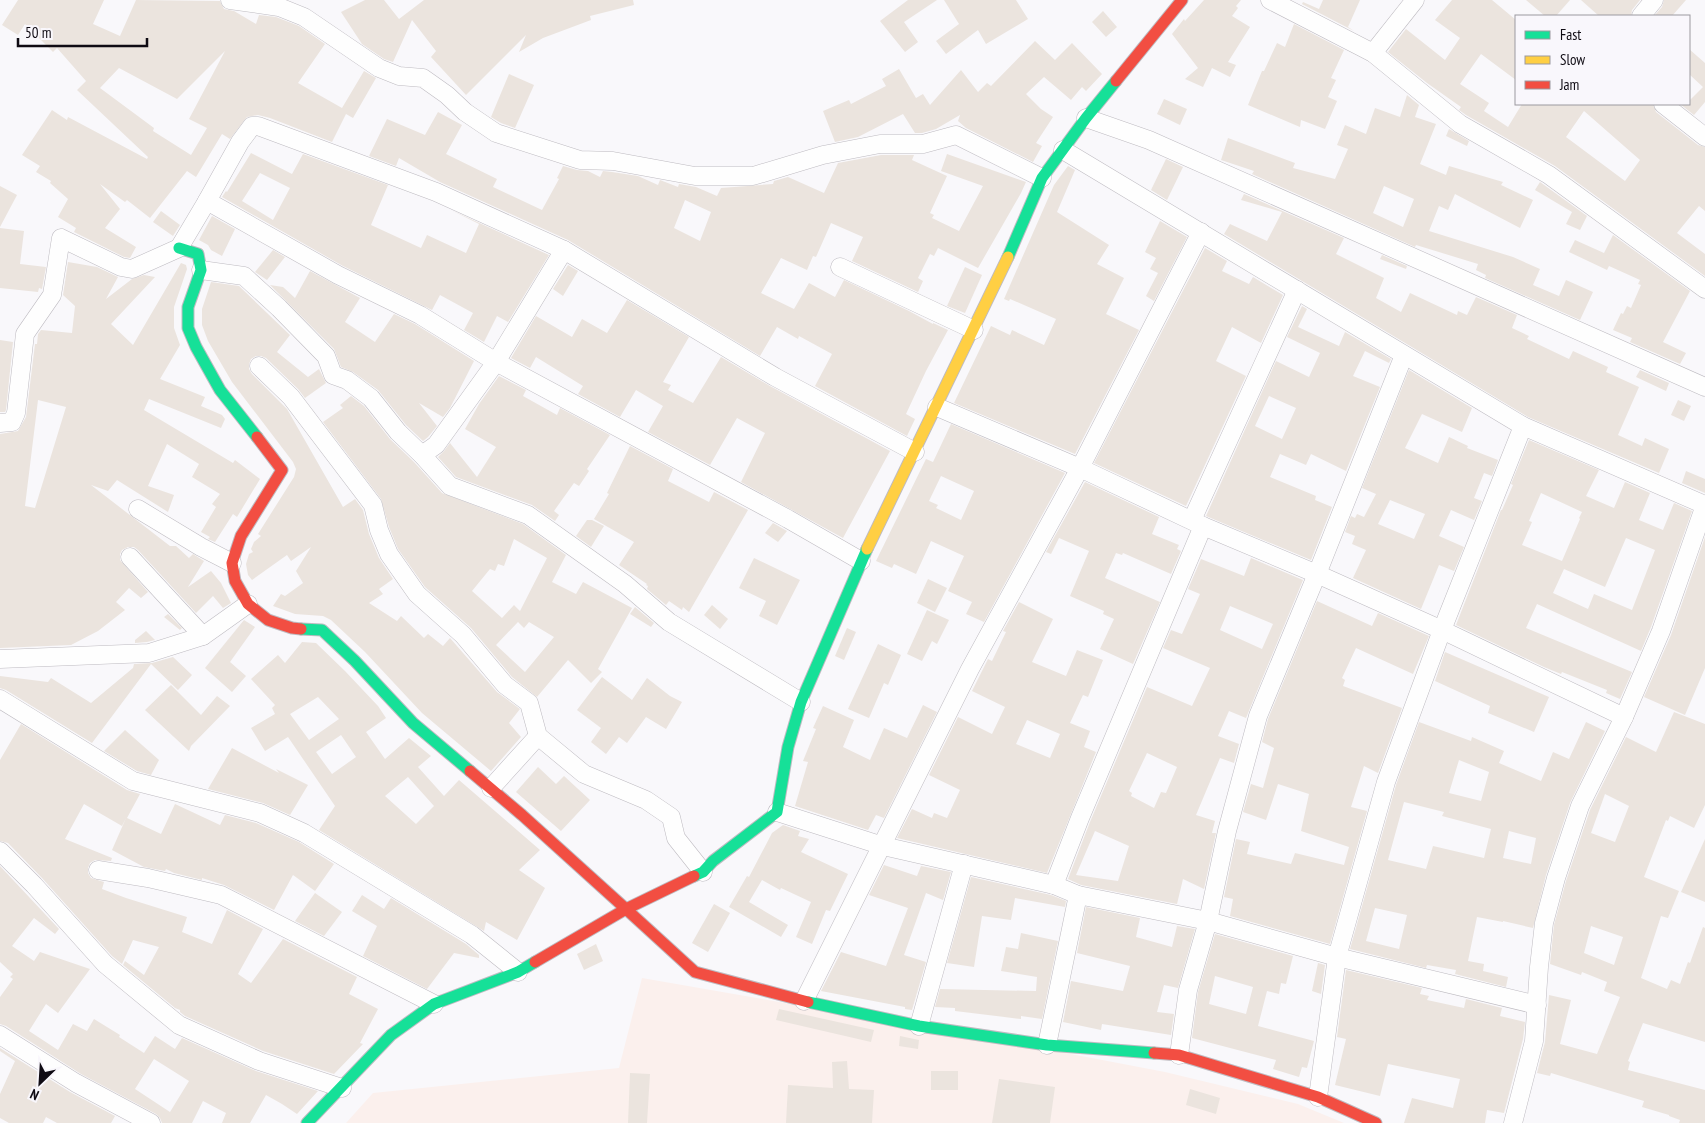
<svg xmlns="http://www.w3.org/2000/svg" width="1705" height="1123" font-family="'PT Sans Narrow',sans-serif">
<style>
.industrial{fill:#fbf0ed}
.building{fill:#ebe4de;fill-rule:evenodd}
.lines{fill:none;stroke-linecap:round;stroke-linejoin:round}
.street-casing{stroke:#bebbc1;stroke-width:19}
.fast-casing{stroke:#bebbc1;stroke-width:13}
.slow-casing{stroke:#bebbc1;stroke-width:13}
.jam-casing{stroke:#bebbc1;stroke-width:13}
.street{stroke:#fefefe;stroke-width:18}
.fast{stroke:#16e098;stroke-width:11}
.slow{stroke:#ffcf43;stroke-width:11}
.jam{stroke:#f24e42;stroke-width:11}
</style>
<rect width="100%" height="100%" fill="#f9f8fb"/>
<path class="industrial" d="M642,978L1008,1042L1165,1072L1298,1104L1344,1123H346L373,1093L619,1068Z"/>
<g class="building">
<path d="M18,0H104L93,24L120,36L136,0L220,1L224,9L234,11L256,24L259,15L276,17L299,26L325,44L298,83L342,108L364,71L376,78L353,118L346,114L332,142L270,118L258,115L247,117L230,139L222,134L196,177L187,171L150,218L127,200L125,202L100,184L120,209L105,228L136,247L130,258L124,257L74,232L76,228L58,217L68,199L50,183L51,181L36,172L40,166L22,155L52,110L67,120L68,117L147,159L148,157L77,90L86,81L57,48L53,52L25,24L18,35L2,25ZM225,51L189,119L207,128L191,155L153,131L154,128L100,88L119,68L177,99Z"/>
<path d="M365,0H384L399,19L424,0H633L634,5L590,16L591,20L543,38L519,52L526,35L466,95L431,57L436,51L412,20L393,62L384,59L362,44L341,12Z"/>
<path d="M908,0H937L904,22L918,42L905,52L880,21Z"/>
<path d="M944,0H1016L1028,19L986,44L978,30L946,54L936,41L959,24Z"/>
<path d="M1204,0H1241L1236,6L1238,8L1232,16L1250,27L1228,62L1236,65L1230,77L1212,68L1203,87L1185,79L1198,68L1172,34L1184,19L1185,21Z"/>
<path d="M1323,0H1360L1348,27L1354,31L1302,4L1303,2L1319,9Z"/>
<path d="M1452,0H1492L1516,20V80L1481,54L1460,84L1489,103L1484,111L1508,127L1522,104H1653L1656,112L1698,145L1705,147V211L1699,206L1677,233L1705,254V276L1555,166L1466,115L1459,110L1461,107L1427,83L1388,52L1406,29L1445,60L1460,38L1435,20ZM1584,111L1640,160L1625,181L1566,137Z"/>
<path d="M1526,0H1570L1556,16H1545Z"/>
<path d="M1581,0H1640L1632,10L1631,16H1599Z"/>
<path d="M1664,0H1686L1672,16H1654L1662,7Z"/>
<path d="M1103,11L1117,27L1106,37L1092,22Z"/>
<path d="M1294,24L1344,50L1331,78L1336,80L1328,97L1337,101L1325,129L1301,120L1300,127L1248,105L1262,71H1264L1277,43L1285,47Z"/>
<path d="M1035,41L1055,60L1072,43L1102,74L1086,91L1082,87L1071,100L1044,77L1026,94L1041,109L1053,117L1036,143L1042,146L1033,162L966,128L958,121L960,115L936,129L922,133H915L903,114L858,137L835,142L823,111L849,100L851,104L886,86L882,79L899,69L916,98L923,94L930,105L961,70L978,92L987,83L991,86Z"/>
<path d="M1689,49L1705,63V102L1694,115L1680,104H1689V101L1703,87L1689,74Z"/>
<path d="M509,74L534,85L515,128L501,123L491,117Z"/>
<path d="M1407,95L1419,105L1415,117L1436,124L1420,164L1446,175L1449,166L1503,182L1501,185L1533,200L1520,228L1455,194L1448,210L1439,206L1429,231L1513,257L1540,269L1533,285L1559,296L1566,280L1593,292L1580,320L1485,278L1486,275L1476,270L1478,264L1416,245L1415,247L1252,174L1254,171L1221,160L1228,138L1295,163L1293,168L1335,179L1348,149L1337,145L1345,125L1366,134L1375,108L1400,117ZM1384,186L1414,199L1403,227L1373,213Z"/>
<path d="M1164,99L1187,109L1180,125L1157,114Z"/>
<path d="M438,112L462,125L446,154L497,179L493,187L542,210L559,179L557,178L563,166L577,170L588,171L600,177L603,171L612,172L638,176L658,185L660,180L678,187L679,184L696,187L717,196L721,188L773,184L774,181L788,177L824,193L838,163L881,155H914L912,160L947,176L930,213L934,215L932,218L959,231L983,186L941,171L947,154L1026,182L1021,193L978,268L938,248L934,256L930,254L918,278L923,281L918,292L852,261L863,237L831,223L816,257L813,256L807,270L781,258L761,293L794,309L809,283L835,297L844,280L909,311L933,324V323L948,330L926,371L906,414L915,419L907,436L815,386L832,354L799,336L798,339L777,327L760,356L568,240L440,182L399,158L396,166L369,156L387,119L425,135ZM685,200L711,212L700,241L674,228Z"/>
<path d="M1449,129L1469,141L1467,146L1446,136Z"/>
<path d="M251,153L292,174L303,154L388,185L371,225L421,248L427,235L466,253L479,224L451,210L549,255L508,322L497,316L484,342L464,330L473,313L440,295L432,310L343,266L222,197L226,191L227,192ZM260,173L290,188L273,220L242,201Z"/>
<path d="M1166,159L1183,167L1167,200L1151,190Z"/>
<path d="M1068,166L1075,170L1057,212L1109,245L1097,264L1124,278L1106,314L1139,330L1075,454L954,403L991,326L1010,335L1012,330L1044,345L1056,319L1010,299L1009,301L1004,299L1054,185Z"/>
<path d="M1540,182L1587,216L1580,230L1566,224L1572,212L1535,190Z"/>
<path d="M0,186L17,195L0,227Z"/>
<path d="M1244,194L1344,238L1336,254L1384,278L1376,298L1401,312L1410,293L1457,315L1458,311L1467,315L1476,297L1517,315L1512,328L1529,336L1527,339L1569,359L1573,351L1608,367L1606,372L1639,387L1618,435L1642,446L1645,438L1669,449L1659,473L1528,417L1224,234L1230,224L1267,241L1282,212L1241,200Z"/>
<path d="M161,211L180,225L173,236L153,222Z"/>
<path d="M212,216L235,229L222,256L211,250L208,245L199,240Z"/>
<path d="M1160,221L1187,237L1154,301L1146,296L1158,273L1150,269L1156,258L1145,252Z"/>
<path d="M0,228L24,231L20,264L46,267L42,289L39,288L38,292L0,288Z"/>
<path d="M1613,235L1690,291L1663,342L1686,353L1680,364L1630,342L1632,338L1613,330L1621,313L1623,314L1627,306L1631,308L1641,285L1638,284L1640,280L1609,266L1607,270L1569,252L1575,240L1604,253Z"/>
<path d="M1205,248L1227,261L1222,271L1249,284L1253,277L1283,295L1261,343L1232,327L1216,361L1246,376L1186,506L1094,463Z"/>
<path d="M273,250L285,257L267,280L255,272Z"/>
<path d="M1382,255L1407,266L1406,269L1380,259Z"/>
<path d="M68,262L97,267L118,277L106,299L132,279L144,275L155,277L111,324L133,345L181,263L186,265L187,269L174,307V328L180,345L160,379L205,397L201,406L222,415L225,419L221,428L149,399L144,410L233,463L235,460L260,479L237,517L233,514L215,542L208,539L210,537L201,532L216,507L212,504L220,494L192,477L199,464L167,444L148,486L174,495L168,512L117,480L108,491L91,485L170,546H176L189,558L193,554L204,561L188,587L211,571L221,583L231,603L223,608L213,596L196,613L138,550L134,547H128L122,550L120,554V560L148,592L141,598L129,588L116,602L125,610L98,631L71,645L0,648V434L18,431L26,417L35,344H37L38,334L41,330L72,333L75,306L63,295ZM38,400L66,407L35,508L25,506Z"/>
<path d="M568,265L578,271L563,296L553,289Z"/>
<path d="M965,267L982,275L965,313L947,306Z"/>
<path d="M310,271L360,298L345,322L375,342L394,314L415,324L474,361L450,408L443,417L419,403L437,426L428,437L423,441L406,425L378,390L353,372L341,367L334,349L270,285L283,287L295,298Z"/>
<path d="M211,282L239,286L290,335L277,352L308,377L319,369L326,383L305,398L298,389L266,358L261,356H256L251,359L249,364V369L252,374L287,409L343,507L355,499L363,510L369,534L379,558L393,579L379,589L383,594L369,603L397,621L401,616L424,638L428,634L443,646L450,638L497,692L520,709L509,723L521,737L491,771L422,713L365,652L331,620L323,616L295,614L273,606L281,594L285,596L303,583L296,571L311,547L291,561L287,555L252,580L248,575L246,564L249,554L253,552L251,549L254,542L261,536L258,534L294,477L296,469L293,462L232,382L208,341L202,325V309Z"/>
<path d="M627,300L689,337L663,382L671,385L668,390L693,403L721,357L770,386L890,451L843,538L741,482L765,433L737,418L710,465L648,432L663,406L636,390L620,417L578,394L583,386L536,357L530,368L511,358L536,316L572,337L582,319L607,333Z"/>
<path d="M1302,306L1307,309L1298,327L1339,346L1345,332L1391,359L1389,363L1365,351L1353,376L1380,387L1346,471L1311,454L1306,465L1280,454L1270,477L1316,496L1315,500L1332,507L1311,560L1206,516L1276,361L1309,377L1320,353L1287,337ZM1269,396L1296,408L1282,439L1255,426Z"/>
<path d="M0,340L13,342L6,410L5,412H0Z"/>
<path d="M1409,370L1472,408L1462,432L1422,414L1405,448L1438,463L1449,437L1468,446L1467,448L1498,460L1492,476L1484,473L1474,498L1482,501L1474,520L1451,510L1439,536L1464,547L1454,571L1439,565L1421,609L1353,578L1366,550L1352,544L1355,536L1345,532L1351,516L1355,518L1357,514L1364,517L1376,494L1362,488ZM1390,500L1425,514L1414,539L1378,524Z"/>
<path d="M1640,370L1669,383L1666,391L1636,377Z"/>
<path d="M499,376L526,390L523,396L557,415L560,408L610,435L587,469L589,471L579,486L574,483L554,511L559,515L555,521L532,505L456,477L438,457L444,451L450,443L477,477L496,447L465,429L479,404Z"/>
<path d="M351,396L364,406L390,439L414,462L442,493L523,524L566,555L552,582L576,594L583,582L632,608L598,669L602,672L591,683L568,660L537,697L512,677L471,628L425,587L398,549L389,527L381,499L323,422L343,408L340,405ZM514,539L547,558L520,611L514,605L502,618L472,591L490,569L495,571L498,564L504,566ZM518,622L524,628L529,622L554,637L525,672L496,645Z"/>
<path d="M1678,400L1691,406L1684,421L1671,415Z"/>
<path d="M951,424L1065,473L984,622L966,614L972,602L948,591L964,556L931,541L916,574L894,564L892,568L876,561L926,459L933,462ZM941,476L974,491L961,520L936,508L938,505L929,501Z"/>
<path d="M1529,440L1599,470L1586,496L1614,508L1625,482L1650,493L1639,520L1663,530L1674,503L1692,511L1651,627L1641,651L1537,604L1526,628L1632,672L1620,699L1606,693L1607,690L1562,672L1561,674L1544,667L1456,625L1501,510H1502L1513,485L1511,484ZM1541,493L1582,512L1579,518L1580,519L1562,561L1522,545L1532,522L1529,521ZM1626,538L1655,550L1632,610L1594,594L1588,609L1553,593L1564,569L1605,587Z"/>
<path d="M630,446L673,469L668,481L709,502L714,492L748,510L689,612L683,607L682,610L669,601L666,605L647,589L648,586L646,585L647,584L619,565L634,542L594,519L609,494L607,493Z"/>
<path d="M1686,471L1705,479V493L1682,483Z"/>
<path d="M1085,482L1159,517L1152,534L1179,545L1177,549L1181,551L1171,574L1123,553L1122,555L1116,553L1105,578L1160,602L1133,664L1100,649L1114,619L1103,614L1104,611L1070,596L1089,551L1059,538L1051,554L1046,552Z"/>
<path d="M587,520H592L604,526L591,547L576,536Z"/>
<path d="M773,523L787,531L778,542L765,533Z"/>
<path d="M1705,537V668L1685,715L1644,697L1671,635Z"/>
<path d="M754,558L800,580L777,625L759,616L766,601L739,588Z"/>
<path d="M1251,558L1303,580L1246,718L1229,711L1218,736L1239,744L1234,763L1220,758L1196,815L1215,821L1212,833H1216L1204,889L1183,879L1177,904L1081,885L1068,879L1090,822L1147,687L1192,706L1210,668L1163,648L1171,630L1182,634L1200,594L1188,589L1201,559L1244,576ZM1230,606L1273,624L1262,649L1220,630ZM1147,753L1177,767L1166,793L1161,792L1154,808L1131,796L1132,793L1129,791ZM1095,831L1129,846L1118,881L1076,875Z"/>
<path d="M928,579L947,588L935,612L917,603Z"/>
<path d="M1317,601L1372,626L1378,613L1429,636L1413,674L1356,648L1342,678L1345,680L1343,686L1402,708L1378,773L1364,766L1351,807L1367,811L1330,944L1230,916L1233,899L1224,897L1236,839L1250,842L1247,854L1291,864L1295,853L1344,865L1349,847L1301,831L1309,794L1278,784L1266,820L1243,812L1251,784L1263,788L1274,748L1262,742L1268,719Z"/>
<path d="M1019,602L1053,619L1032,662L1066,676L1077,650L1103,660L1088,697L1083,695L1070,723L1090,731L1084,747L1096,752L1047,873L897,838L912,809L932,818L934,813L947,818L960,790L929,775L958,717L992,734L1005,707L972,691L988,659L992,661L1006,632L1003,631ZM1027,720L1060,734L1050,758L1016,744Z"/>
<path d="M712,605L728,619L720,629L704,615Z"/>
<path d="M635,607L654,623L651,627L630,614Z"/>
<path d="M927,610L949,620L937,644L932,641L922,661L907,654Z"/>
<path d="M168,614L182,628L180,630L164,617Z"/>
<path d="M244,620L255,627L230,662L246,676L232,692L205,668Z"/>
<path d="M847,628L856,632L844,660L835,656Z"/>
<path d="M146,631L155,640L147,642L135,643V640Z"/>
<path d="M302,642L316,643L345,671L378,706L386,718L366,732L385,759L409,738L431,756L418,767L444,796L459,780L540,850L519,870L545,888L517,940L486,922L484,931L319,830L335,806L288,737L265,751L251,728L275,714L272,708L275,705L251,679L278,655L285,663ZM318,697L339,719L309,740L290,714ZM341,735L356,757L332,774L316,752ZM408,777L434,806L416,824L385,796Z"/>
<path d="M878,644L901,655L888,685L884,683L869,718L848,709Z"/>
<path d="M1445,652L1549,697L1534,732L1488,713L1490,706L1435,681Z"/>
<path d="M173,657L192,675L178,690L151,664L92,743L6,690L0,688V676L48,682L51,678L91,703L133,668L134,664L152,663Z"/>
<path d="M602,677L632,700L647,678L670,696L682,702L666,729L646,717L627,743L619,737L606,754L591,742L601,728L577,710Z"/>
<path d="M171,685L201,715L217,696L230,706L191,746L189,751L145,710Z"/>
<path d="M923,705L937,712L884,818L876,815L868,830L795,806L808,762L803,761L816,729L813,728L823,706L854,720L843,747L870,760L884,728L907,738Z"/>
<path d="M1674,712L1705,724V805L1694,828L1670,816L1668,821L1666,820L1644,877L1679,891L1668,918L1661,916L1641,978L1667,989L1671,980L1680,984L1688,962L1690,963L1703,927L1705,928V1042L1643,1023L1628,1061L1630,1062L1628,1070L1705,1090V1123H1679L1680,1120L1669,1116V1115L1642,1107L1644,1101L1551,1073L1550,1076L1537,1073L1545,1042L1549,995L1571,1000L1560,1044L1597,1054L1620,997L1604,991L1607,982L1582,972L1581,975L1550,964L1554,925L1566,881L1590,810L1626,737L1656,752ZM1605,794L1629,806L1615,842L1591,833ZM1591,926L1623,937L1614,965L1584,953Z"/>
<path d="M1419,722L1471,741L1472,737L1504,751L1499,763L1541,781L1553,752L1569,759L1586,722L1605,731L1570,803L1546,875L1533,928L1503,921V922L1477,917L1468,961L1484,964L1483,971L1508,977L1506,987L1455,974L1456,970L1427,965L1426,968L1350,949L1396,785ZM1459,760L1489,772L1481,801L1449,793ZM1404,802L1444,812L1442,816L1491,829L1484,858L1433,846L1426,869L1388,860ZM1509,831L1536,838L1531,864L1503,858ZM1375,908L1407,915L1399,949L1366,941Z"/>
<path d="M21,724L127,790L140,794L127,818L161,834L175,804L220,825L225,815L256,823L299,842L334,864L315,891L293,875L274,910L224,885L202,878V880L174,873L166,869L165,871L144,867L112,850L126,818L122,826L84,804L65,839L112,858L111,861L95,860L90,863L88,868V873L91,878L104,882L102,889L126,898L187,917L182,932L212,944L227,910L263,929L238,974L251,983L283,939L357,977L349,994L378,1009L360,1043L363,1044L334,1074L263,1051L185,1016L180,1012V1010L175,1008L123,965L125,961L144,975L159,947L133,940L122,964L112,956L42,878L8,843L0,841V760Z"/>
<path d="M125,730L159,760L151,775L137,771L104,751Z"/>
<path d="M232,748L279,773L276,769L308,785L290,815L263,803L208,789Z"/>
<path d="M538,767L556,784L564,776L590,800L561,831L516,792Z"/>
<path d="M783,825L800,831L798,836L809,839L801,852L848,874L830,911L826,910L812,944L796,937L811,902L781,888L780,890L762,880L749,902L788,925L781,937L729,907L747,876L749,877L772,833Z"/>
<path d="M1705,839V902L1681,892Z"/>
<path d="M884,865L917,876L921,866L951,872L943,900L926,893L904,955L926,962L912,1010L905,1009V1007L821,991L841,952L886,966L908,908L869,895Z"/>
<path d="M0,866L59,929L55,934L34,918L12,946L34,961L40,952L90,969L58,1013L46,1004L29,1031L58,1050L73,1024L87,1031L94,1019L120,1035L119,1037L144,1053L155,1036L175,1049L182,1038L256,1071L318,1091L297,1114L282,1104L266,1095L250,1123H222L226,1113L203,1101L192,1123H162L160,1118L156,1114L81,1074L6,1026L0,1024V997L13,979L10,977L13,974L0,962ZM154,1059L189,1081L170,1112L135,1089Z"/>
<path d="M971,877L1051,895L1066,901L1065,907L1015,898L1011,920L982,916L974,967L947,963Z"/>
<path d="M315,893L342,912L324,936L295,921Z"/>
<path d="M362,895L384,909L391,898L466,944L479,955V958L454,953L427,989L363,956L377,926L352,911Z"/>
<path d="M714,904L730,913L708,952L692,943Z"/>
<path d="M1086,907L1140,918L1136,937L1172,947L1177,926L1195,929L1178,988L1164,985L1157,1012L1174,1014L1171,1035L1102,1024L1101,1030L1063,1022L1071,981L1123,991L1130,966L1077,953Z"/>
<path d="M1021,933L1058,941L1042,1019L1021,1016V1019L955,1011V1008L935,1007L940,989L1036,991L1037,977L1001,971L1006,947L1018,949Z"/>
<path d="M1215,934L1293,956L1286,984L1281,983L1279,994L1267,991L1258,1026L1314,1041L1307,1068L1302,1067L1299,1077L1273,1069L1276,1060L1192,1038L1198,992ZM1215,976L1253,987L1246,1014L1209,1004Z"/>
<path d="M596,944L603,961L584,970L577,954Z"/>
<path d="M1318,963L1325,965L1321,994L1312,991Z"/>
<path d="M1346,970L1422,988L1420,994L1429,996L1427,1000L1464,1008L1466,999L1502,1008L1500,1016L1525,1022L1523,1039L1504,1113L1487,1110L1485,1123H1404L1412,1098L1453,1108L1460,1079L1388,1064L1380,1096L1335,1085L1346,1039L1337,1037Z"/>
<path d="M779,1009L874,1030L871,1042L776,1020Z"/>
<path d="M900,1036L919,1040L918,1049L899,1046Z"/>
<path d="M0,1048L70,1092L115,1116L111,1123H57L46,1117L43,1123H9L0,1118V1094L15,1061L0,1051Z"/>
<path d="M847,1061L849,1089L874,1090L872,1123H786L788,1085L833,1088L832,1062Z"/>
<rect x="931" y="1071" width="27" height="19"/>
<path d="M630,1073L650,1074L647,1123H628Z"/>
<path d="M999,1079L1055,1087L1050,1123H992Z"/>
<path d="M1190,1089L1220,1098L1216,1114L1186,1105Z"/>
</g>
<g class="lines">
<g class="street-casing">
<g id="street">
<path d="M230,0L279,7L304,17L379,68L399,76L423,78L447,95L465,112L496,133L580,160L613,161L695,176H753L823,155L880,144H923L956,135L1042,178"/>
<path d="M1270,0L1373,53L1460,124L1549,175L1705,289"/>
<path d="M1641,16L1654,0"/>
<path d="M1373,53L1415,0"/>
<path d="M1663,104L1705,137"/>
<path d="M1086,118L1149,140L1705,387"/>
<path d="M1063,150L1523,426L1705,505"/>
<path d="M207,201L338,275L420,315L496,362L788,519L861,561"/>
<path d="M840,267L974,330"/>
<path d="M201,270L244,276L279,308L326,356L333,375L347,380L371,398L398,432L422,455L450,486L528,515L625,584L669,622L801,702"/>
<path d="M259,366L291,397L373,505L379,530L389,554L417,594L463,635L505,685L529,703L538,736L584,774L646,800L671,817L676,838L703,872"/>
<path d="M937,407L1080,468L1203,526L1317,574L1442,630L1624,717"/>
<path d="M0,423L12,422L16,413L25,334L52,295L61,238L121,267L132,269L179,248L207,201L240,142L252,126H258L436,192L564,250L775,377L915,452"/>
<path d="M422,455L436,445L496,362L564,250"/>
<path d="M138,509L201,547L232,563"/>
<path d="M1192,520L1297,290"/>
<path d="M130,557L203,636"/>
<path d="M0,659L149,653L203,636L248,604"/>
<path d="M0,699L133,781L260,813L304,833L472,935L518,972"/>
<path d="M491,788L538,736"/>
<path d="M777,812L883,846L1054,885L1078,895L1208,921L1337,957L1537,1005"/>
<path d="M0,851L34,885L105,964L179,1025L259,1061L342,1088"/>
<path d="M98,870L148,878L221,895L434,1004"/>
<path d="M1054,885L1080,818L1203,526"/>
<path d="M804,1001L970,669L1080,468L1201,232"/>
<path d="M919,1026L964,864"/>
<path d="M0,1035L76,1083L151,1123"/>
<path d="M1047,1045L1078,895"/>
<path d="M1179,1055L1188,990L1208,921L1227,831L1258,716L1317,574L1404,355"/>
<path d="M1318,1097L1337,957L1386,782L1442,630L1523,426"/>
<path d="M1513,1123L1534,1041L1539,967L1544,923L1556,878L1580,806L1624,717L1661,631L1705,505"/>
</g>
</g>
<g class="fast-casing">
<g id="fast">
<path d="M179,248L198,254L201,270L188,307V328L196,347L220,390L257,437"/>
<path d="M1008,257L1042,178L1086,118L1116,81"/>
<path d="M301,629L322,630L355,661L413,723L470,771"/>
<path d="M694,876L703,872L713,861L777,812L788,747L801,702L867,549"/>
<path d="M808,1002L919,1026L1047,1045L1154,1053"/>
<path d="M307,1123L391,1035L434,1004L518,972L535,962"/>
</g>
</g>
<g class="slow-casing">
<path id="slow" d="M867,549L1008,257"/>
</g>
<g class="jam-casing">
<g id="jam">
<path d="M1116,81L1182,0"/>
<path d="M257,437L282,470L241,536L232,563L235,581L248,604L268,620L292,628L301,629"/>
<path d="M470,771L522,815L626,909L694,876"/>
<path d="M535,962L626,909L695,972L808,1002"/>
<path d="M1154,1053L1179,1055L1318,1097L1376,1123"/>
</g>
</g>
<use href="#street" class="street"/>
<use href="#fast" class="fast"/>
<use href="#slow" class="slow"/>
<use href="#jam" class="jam"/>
</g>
<rect x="1515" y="15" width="175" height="90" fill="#f9f7fc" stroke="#9b999f"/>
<rect x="1525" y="31" width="25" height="8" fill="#16e098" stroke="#9b999f"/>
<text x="1560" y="40" font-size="15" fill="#0f0b13">Fast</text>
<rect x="1525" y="56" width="25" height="8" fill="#ffcf43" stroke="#9b999f"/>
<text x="1560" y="65" font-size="15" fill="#0f0b13">Slow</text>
<rect x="1525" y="81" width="25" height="8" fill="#f24e42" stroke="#9b999f"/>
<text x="1560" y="90" font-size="15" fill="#0f0b13">Jam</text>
<g transform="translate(40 1083) rotate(205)" stroke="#f9f7fc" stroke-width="4" paint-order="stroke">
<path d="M0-4L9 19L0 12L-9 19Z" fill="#0f0b13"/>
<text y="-8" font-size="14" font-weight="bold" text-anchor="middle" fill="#0f0b13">N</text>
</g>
<path d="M18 38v8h129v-8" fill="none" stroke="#0f0b13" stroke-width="2.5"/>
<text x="25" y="38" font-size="15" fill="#0f0b13" stroke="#f9f7fc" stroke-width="4" paint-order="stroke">50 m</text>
</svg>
